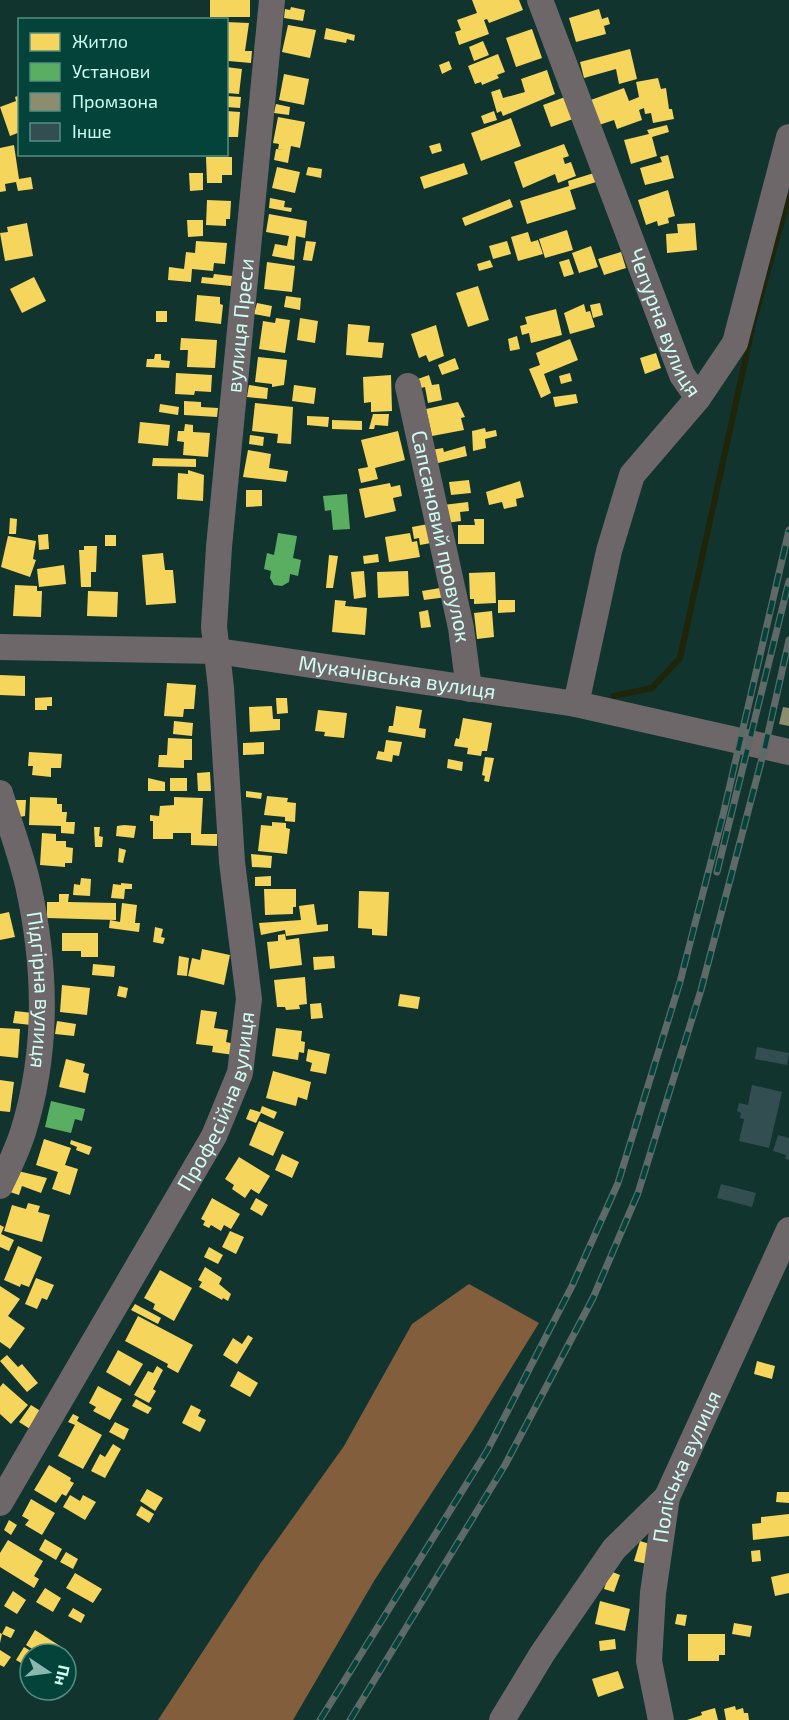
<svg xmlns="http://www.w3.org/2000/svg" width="789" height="1720" font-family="'Exo 2',sans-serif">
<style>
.forest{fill:#825e3d}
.homes{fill:#f6d55c}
.public{fill:#5aae61}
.industry{fill:#8c8c6e}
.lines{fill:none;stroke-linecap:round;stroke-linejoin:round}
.stream{stroke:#1e2509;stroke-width:6}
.building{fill:#324e51}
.minor{stroke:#6d676a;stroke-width:26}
.rail-casing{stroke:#5d6a68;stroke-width:7}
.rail{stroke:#034339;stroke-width:4.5;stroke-dasharray:14;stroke-linecap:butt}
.labels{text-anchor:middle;stroke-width:6;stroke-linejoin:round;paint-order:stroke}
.street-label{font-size:21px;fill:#cefef2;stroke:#034339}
</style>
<rect width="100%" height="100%" fill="#12342f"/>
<path class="forest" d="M469,1284L539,1323L473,1430L374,1581L293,1720H158L260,1564L344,1446L412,1324Z"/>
<g class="homes">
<rect x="210" y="0" width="40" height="17"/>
<path d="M472,0H519L523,10L489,23L487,19L484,20L489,34L459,45L455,32L461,30L457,20L477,13Z"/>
<path d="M291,7L305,10L303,21L284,18L285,9L290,10Z"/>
<path d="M599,9L602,19L608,17L610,24L604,26L606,34L576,42L569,18Z"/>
<path d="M226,22L249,23L245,51H252L251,63L228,61Z"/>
<path d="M288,25L316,30L310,58L282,52Z"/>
<path d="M326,28L355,35L354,41L347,39L346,43L324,39Z"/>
<path d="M532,29L542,58L516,67L506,38Z"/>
<path d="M483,41L489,55L474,61L469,47Z"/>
<path d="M630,49L637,79L619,84L616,69L584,78L580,62Z"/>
<path d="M498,54L505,72L497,75L499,78L482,85L481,82L475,84L468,66Z"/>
<path d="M449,61L452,69L442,74L439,65Z"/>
<path d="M226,67L242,69L239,94L226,93Z"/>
<path d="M547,70L555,94L503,116L501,111L497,113L491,92L500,89L503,98L525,92L521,79Z"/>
<path d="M284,74L309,79L304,105L279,100Z"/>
<path d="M658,78L661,89L666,88L669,109H672L674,119L653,123L651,113L645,114L644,108L639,110L642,120L617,129L614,120L599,125L588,101L624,88L629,101L639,97L636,82Z"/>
<path d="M20,95V132L10,136L0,107L16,101L15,97Z"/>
<path d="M226,96L241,97L240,108L226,107Z"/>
<path d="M565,97L573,119L551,127L543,105Z"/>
<path d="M276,104L290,107L289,115L274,113Z"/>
<path d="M226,111L240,112L238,137H226Z"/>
<path d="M494,111L497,120L484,124L481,116Z"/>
<path d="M278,117L305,122L300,148L291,146L288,163L274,160L276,149L285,150L278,149L279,144L273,143Z"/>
<path d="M511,118L521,146L481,161L471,133Z"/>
<path d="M667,125L669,132L652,137L657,156L631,164L624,140L649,134L647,130Z"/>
<path d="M440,143L442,151L432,154L429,146Z"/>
<path d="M564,144L569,156L563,158L565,164L571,162L576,176L558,183L555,174L523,188L514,162Z"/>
<path d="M14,145L19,179L31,177L33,189L18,191L16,182L5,184L6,191L0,192V148Z"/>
<path d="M668,155L674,178L645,185L640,168L662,162L660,157Z"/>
<path d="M206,157H232V175H222V183H207Z"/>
<path d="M464,163L468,174L424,189L420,177Z"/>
<path d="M277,167L300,172L295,193L272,188Z"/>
<path d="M308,167L322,169L321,178L306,175Z"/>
<path d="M189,173H203V190L190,191Z"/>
<path d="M594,173L596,182L570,190L576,209L527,224L520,201L569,186L568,181Z"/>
<path d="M668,190L675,216L668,218L669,223L658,226L657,221L646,225L638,200Z"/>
<path d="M270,198L285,201L284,207L292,208L291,212L269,208Z"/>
<path d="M510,199L513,207L465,226L462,218Z"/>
<path d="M207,200L231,201L230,219H226V226L206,225Z"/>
<path d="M269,214L307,221L305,238L296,236L294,260L272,256L275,244L287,246L289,236L266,232Z"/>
<path d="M187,220H203V236L188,237Z"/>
<path d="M27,223L33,256L5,261L0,233L8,232L7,227Z"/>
<path d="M695,223L697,250L667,253L666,234L678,233L677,224Z"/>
<path d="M567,230L573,250L545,258L539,239Z"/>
<path d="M528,232L531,242L538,240L543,254L518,261L511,237Z"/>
<path d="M196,241L227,243L225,264L214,263L213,271L192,269L191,282L168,280L169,267L184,269L186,252L195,253Z"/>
<path d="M306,241L316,242L312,261L303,260Z"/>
<path d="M507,241L511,254L493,259L489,246Z"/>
<path d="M591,246L598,267L579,273L572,253Z"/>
<path d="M621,252L626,268L604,275L598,259Z"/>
<path d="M569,259L574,274L564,277L559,262Z"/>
<path d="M490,260L493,267L479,271L477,264Z"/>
<path d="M267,262L295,266L292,292L264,289Z"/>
<path d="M214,274L232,276L231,286L201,283L202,277L213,278Z"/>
<path d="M34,277L46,301L22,313L10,289Z"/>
<path d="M478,286L489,320L468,327L456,293Z"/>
<path d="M197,295L220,297V304L223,305L221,324L195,321Z"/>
<path d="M286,296L301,298L300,310L284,307Z"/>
<path d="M257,303L272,306L270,317L254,314Z"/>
<path d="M600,303L603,315L593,318L590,305Z"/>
<path d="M584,304L586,312L590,311L595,327L570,334L564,313Z"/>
<path d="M556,309L562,335L531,343L529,333L522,335L520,326L527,324L525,317Z"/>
<rect x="156" y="311" width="11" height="11"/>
<path d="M276,318L290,320L285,353L259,349L263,321L275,323Z"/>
<path d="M300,318L318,321L315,343L297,340Z"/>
<path d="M348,324L370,326L368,342L384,343L382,358L346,355Z"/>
<path d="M436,325L444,356L429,362L426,355L419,358L411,334Z"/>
<path d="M517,336L520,349L510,351L508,339Z"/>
<path d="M181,338L217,340L215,368L187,367L188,350H180Z"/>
<path d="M570,339L578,360L544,374L551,393L541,398L529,369L540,365L536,353Z"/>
<path d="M656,353L661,368L645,374L640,358Z"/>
<path d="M155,354H161V360L170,361L169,368L146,367L147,359H154Z"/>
<path d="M258,357L287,360L284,385L272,387V384L255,382Z"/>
<path d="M455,358L459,369L442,375L438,365Z"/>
<path d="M176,373L212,375L211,392L195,391L194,395L175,394Z"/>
<path d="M570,373L572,381L561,384L559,376Z"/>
<path d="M391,375L392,411L371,412V402L364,403L363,377Z"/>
<path d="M429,375L432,385L439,384L442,400L428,403L425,387L417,389L415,380Z"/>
<path d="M249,385L268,388L267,399L247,397Z"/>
<path d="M294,385L316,388L314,404L292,401Z"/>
<path d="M576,394L578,403L555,407L553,397Z"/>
<path d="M184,401L201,402V407L218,408L217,417L184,415Z"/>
<path d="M458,402L465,417L461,418L464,430L432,436L426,409Z"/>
<path d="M255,403L293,407L291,444L277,443L278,434L252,431Z"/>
<path d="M160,404L179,407L178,415L159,412Z"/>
<path d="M373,414H389L388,426L375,425L374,429H369Z"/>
<path d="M307,416L329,417L328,427L307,425Z"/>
<path d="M332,420L362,421V430L332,429Z"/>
<path d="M140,422L170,425L168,446L138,443Z"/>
<path d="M185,424L193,425V432L210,433L208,457L183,455L184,442L177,441L178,431H184Z"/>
<path d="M485,428L486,432L496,430L497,436L485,439L486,448L473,451L472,431Z"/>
<path d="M398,431L405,460L375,468L378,479L361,483L358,469L368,467L361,440Z"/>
<path d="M250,435L264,437L263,446L249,444Z"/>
<path d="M465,446L467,456L434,464L431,450L443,448L444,452Z"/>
<path d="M248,450L271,454L269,468L288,471L286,482L243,477Z"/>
<path d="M153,458L196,459V467L152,466Z"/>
<path d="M188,470L204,475L203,501L177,499L178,473L188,474Z"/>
<path d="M469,480L471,493L451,495L449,482Z"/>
<path d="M520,481L524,497L516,499L517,506L504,509L502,502L489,505L486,492Z"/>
<path d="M390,483L391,487L400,485L402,496L393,498L396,511L365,518L359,489Z"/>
<path d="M246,490H262V506L246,507Z"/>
<path d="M468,502L469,511L460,512L461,521L446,523L443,505Z"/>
<path d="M10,518L17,519L16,534H9Z"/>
<path d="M474,519H484V544H458V525H475Z"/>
<path d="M428,524L431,543L420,545L419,538L414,539L412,527Z"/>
<path d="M410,533L412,542L417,541L420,557L389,562L385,537Z"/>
<path d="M48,534L49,549L39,550L38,535Z"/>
<rect x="105" y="535" width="11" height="11"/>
<path d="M8,536L36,541L33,559L36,560L30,577L1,567Z"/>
<path d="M84,546H97L96,572H91V587H81L79,550H84Z"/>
<path d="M163,553L165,570H173L176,603L146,605L142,555Z"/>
<path d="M378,554L379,562L364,564L363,556Z"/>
<path d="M329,555L338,556L333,588H326Z"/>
<path d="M64,565L66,584L39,587L37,569Z"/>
<path d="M364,571L366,597L354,599L351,572Z"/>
<path d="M408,571L409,596L378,598L377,572Z"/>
<path d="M495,572L496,603L474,604V599H470L469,573Z"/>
<path d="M15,585L37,586V591H42L41,617L13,616Z"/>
<path d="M446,587L447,597L424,600L422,591Z"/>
<path d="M88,591L118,592L117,617L87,616Z"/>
<path d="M335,600L346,601L345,606L367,608L365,635L332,632Z"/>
<path d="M498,600H515V612L498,613Z"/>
<path d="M428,610L431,627L421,628L419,612Z"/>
<path d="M492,611L494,637L477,639L474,613Z"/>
<path d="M0,675L25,676V696L0,695Z"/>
<path d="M167,683L196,685L194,709H184L183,717L164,716Z"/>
<path d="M52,697V706H47V710H35V698Z"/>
<path d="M276,698H287L288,713L277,714Z"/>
<path d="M272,706L273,719H280V730L250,732L249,707Z"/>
<path d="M396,706L422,710L419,728L426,729L425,738L388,732L389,726H393Z"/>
<path d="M318,710L347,713L344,738L324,736L325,732L315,731Z"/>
<path d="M463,718L492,723L487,751H482L481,756L467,754L468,748L454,746L456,738L459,739Z"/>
<path d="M174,721L193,723L192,736L173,734Z"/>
<path d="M168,738L192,739V760H184V768L158,767L159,755H167Z"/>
<path d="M386,740L402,742L399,756L393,755L392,762L376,759L378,751L384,752Z"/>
<path d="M264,742V754L243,755V743Z"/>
<path d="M29,752L62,754L61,768H51V777L32,775L33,766H28Z"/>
<path d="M485,757L494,758L489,782L484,781L485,776L482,775Z"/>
<path d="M448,759L463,762L462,771L447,768Z"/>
<path d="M210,772L211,791H198L197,773Z"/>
<path d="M148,778L165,782V791H148Z"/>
<rect x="170" y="778" width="17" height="13"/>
<path d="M246,791L262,793L261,799L246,797Z"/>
<path d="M267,796L288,798L287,802L296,803L295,822L285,821V817L264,815Z"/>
<path d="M30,797L57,798V804H62V812H67L66,822H75L74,834L61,833V826L29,825Z"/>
<path d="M174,797L203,798L201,834H217V846L191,845V833H173V839H153V821H150V815L159,816L160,806L174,805Z"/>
<path d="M13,800H26L25,816L19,817Z"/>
<path d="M272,822L286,823V828L290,829L287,854L258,851L261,825L272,826Z"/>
<path d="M124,825L136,826L134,838L116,836L117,826Z"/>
<path d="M94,827H100L99,836L103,837L102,847H95Z"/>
<path d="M42,833L56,834V841H66V847L73,848L72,863H65V867L40,865Z"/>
<path d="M119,848L126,850L123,863L118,862Z"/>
<path d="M251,854L272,856L271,868L252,867Z"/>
<path d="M271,876V886H255V877Z"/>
<path d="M81,878L91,879L90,896L73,895L74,884L80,885Z"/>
<path d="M121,883L132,884V889H125L124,899L111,898L113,884L121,885Z"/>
<path d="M264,889H296V907H293V914L265,915Z"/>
<path d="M359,891L389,892L387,936L372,935V929L358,928Z"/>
<path d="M59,894H69L68,902L116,903V920L47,918V902H59Z"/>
<path d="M122,903L137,905L135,923H140L139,932L109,928L110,920L120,922Z"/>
<path d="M314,904L317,925L328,924V931L286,936L285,930L261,935L259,923L301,920L299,906Z"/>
<path d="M9,912L15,937L0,940V914Z"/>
<path d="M155,927L163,929L161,937L165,938L163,944L153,942Z"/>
<path d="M62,933H98V957H81V951H62Z"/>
<path d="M285,934L286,940L299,938L302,965L270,969L267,942L278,941V935Z"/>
<path d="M202,949L230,955L224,985L188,976L192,958L200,960Z"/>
<path d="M179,956L189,958L187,976L177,975Z"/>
<path d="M334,956L335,968L314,970L313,957Z"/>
<path d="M93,964L115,966L114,977L92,975Z"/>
<path d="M305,977L307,1004L299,1005L300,1009L286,1010L285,1007H277L274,980Z"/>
<path d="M62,985L90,988L87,1015L60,1012Z"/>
<path d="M119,986L128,988L126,998L117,996Z"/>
<path d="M400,994L420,997L418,1009L398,1006Z"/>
<path d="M321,1003L323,1018L311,1019L310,1004Z"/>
<path d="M201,1010L217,1012L214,1028L228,1030L226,1042L235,1044L234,1055L212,1052L213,1046L196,1044Z"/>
<path d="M15,1011L33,1013L31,1025L13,1023Z"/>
<path d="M57,1021L76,1024L74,1036L55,1034Z"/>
<path d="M0,1028L20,1029L18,1058L0,1056Z"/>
<path d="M276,1028L302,1031L301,1041L305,1042L304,1053L299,1052L298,1060L272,1056Z"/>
<path d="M308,1049L330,1054L326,1074L310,1071L312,1063L306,1061Z"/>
<path d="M66,1059L85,1064L83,1072L89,1074L85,1093L59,1087Z"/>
<path d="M273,1071L311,1082L307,1100L298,1097L296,1106L266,1098Z"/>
<path d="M0,1080L14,1082L10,1112L0,1111Z"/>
<path d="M262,1106L277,1112L274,1119L261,1113L256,1123L246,1119L250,1109L260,1112Z"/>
<path d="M259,1121L284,1132L273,1156L249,1145Z"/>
<path d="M44,1139L71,1148L65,1165L78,1169L70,1195L52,1189L58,1172L36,1165Z"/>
<path d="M71,1140L92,1147L89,1155L76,1150L77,1147L70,1144Z"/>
<path d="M282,1154L299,1162L292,1178L275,1170Z"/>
<path d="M239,1157L270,1176L259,1194L251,1189L245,1198L232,1189L234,1185L225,1179Z"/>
<path d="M18,1171L47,1178L41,1193L22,1186L19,1195L10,1192Z"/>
<path d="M212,1198L240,1214L231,1229L224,1225L221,1231L211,1225L209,1228L203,1225L205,1221L201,1219Z"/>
<path d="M256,1198L268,1205L262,1216L250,1209Z"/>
<path d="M28,1203L40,1206L38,1212L50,1215L42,1242L4,1231L12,1205L26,1209Z"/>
<path d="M0,1225L4,1227L1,1234L14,1240L9,1251L0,1247Z"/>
<path d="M230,1231L244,1237L236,1254L222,1247Z"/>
<path d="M18,1246L42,1257L29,1287L21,1284L20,1287L4,1280Z"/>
<path d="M209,1247L223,1255L218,1264L204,1257Z"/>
<path d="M205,1267L222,1278L219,1284L231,1294L228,1301L223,1298L222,1300L199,1287L202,1282L198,1280Z"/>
<path d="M160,1270L192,1288L174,1321L153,1309L155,1304L144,1298Z"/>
<path d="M36,1278L54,1285L47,1300L42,1298L37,1309L25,1304Z"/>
<path d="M0,1286L20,1299L8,1316L25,1328L10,1349L0,1342Z"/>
<path d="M135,1304L161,1318L158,1324L131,1310Z"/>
<path d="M138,1316L193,1345L178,1373L167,1367L168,1364L125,1341Z"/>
<path d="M248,1335L253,1338L237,1364L223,1355L233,1338L242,1344Z"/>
<path d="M118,1350L143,1364L130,1386L106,1372Z"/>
<path d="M7,1355L18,1367L22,1364L38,1383L27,1392L0,1361Z"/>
<path d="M757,1361L775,1366L772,1379L754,1374Z"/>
<path d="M157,1366L163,1370L153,1389L156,1391L149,1403L134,1395L148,1371L153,1373Z"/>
<path d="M238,1371L258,1383L250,1397L230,1386Z"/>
<path d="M3,1383L28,1405L11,1424L0,1414V1387Z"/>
<path d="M98,1386L122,1399L110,1420L93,1411L96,1407L89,1403Z"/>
<path d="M136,1399L152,1408L148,1414L132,1406Z"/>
<path d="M31,1405L42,1412L30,1429L19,1422Z"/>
<path d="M191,1405L201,1410L198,1416L206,1420L200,1432L182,1423Z"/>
<path d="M73,1414L79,1417L77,1421L102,1435L83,1469L58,1456L75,1425L68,1422Z"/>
<path d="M115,1422L129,1429L124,1440L109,1432Z"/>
<path d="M113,1444L121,1449L105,1478L91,1471L100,1454L105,1457Z"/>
<path d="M49,1465L71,1478L70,1481L74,1483L66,1496L62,1494L56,1503L34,1490Z"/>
<path d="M147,1489L163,1498L155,1511L140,1501Z"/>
<path d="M777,1492H789V1503L776,1502Z"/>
<path d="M70,1495L80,1501L83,1495L96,1502L85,1520L63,1507Z"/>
<path d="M31,1499L55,1513L42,1535L25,1525L29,1520L22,1516Z"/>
<path d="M141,1506L154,1514L149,1523L136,1515Z"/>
<path d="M789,1514V1536L753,1540L752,1524L761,1523V1517Z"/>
<path d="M9,1520L17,1525L11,1535L4,1530Z"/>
<path d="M45,1539L62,1549L56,1560L39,1550Z"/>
<path d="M8,1540L43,1561L34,1576L39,1579L34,1588L0,1567V1553Z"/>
<path d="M640,1541L653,1545L647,1564L634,1561Z"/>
<path d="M760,1550L761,1561L752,1562L751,1551Z"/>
<path d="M66,1552L78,1559L73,1569L60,1562Z"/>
<path d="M610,1571L620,1575L614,1592L604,1589Z"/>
<path d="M75,1573L102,1589L93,1603L66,1588Z"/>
<path d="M789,1573V1593L775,1596L771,1577Z"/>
<path d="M45,1588L61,1598L53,1612L36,1602Z"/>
<path d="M13,1591L26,1600L17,1614L4,1606Z"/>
<path d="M600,1601L630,1609L625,1631L595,1624Z"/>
<path d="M73,1608L85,1615L81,1623L68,1616Z"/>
<path d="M677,1614L687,1615L685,1626L675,1624Z"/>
<path d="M734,1623L752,1626L750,1637L732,1634Z"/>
<path d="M6,1626L15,1630L11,1638L2,1634L0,1643V1633L2,1634Z"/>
<path d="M35,1630L60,1646L55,1654H40L26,1645Z"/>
<path d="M688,1634H725V1655H719V1661H688Z"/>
<path d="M615,1639L616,1649L600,1651L599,1641Z"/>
<path d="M24,1647L36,1654H30V1668L16,1660Z"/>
<path d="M0,1650L11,1657L4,1667L0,1665Z"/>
<path d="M618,1671L624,1688L598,1697L592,1679Z"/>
<path d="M735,1706L736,1710L743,1708L744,1713H748L749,1720H726L724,1709Z"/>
<path d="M715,1708L718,1720H687L702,1715L701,1712Z"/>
</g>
<g class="public">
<path d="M347,494L350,529L333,530L331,510L325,511L323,496Z"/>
<path d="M278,533L297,536L293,558L301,560L298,576L290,574L289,582L282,586L274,585L270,578L271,571L264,569L267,553L274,555Z"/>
<path d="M51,1101L85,1109L82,1121L75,1119L71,1133L45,1127Z"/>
</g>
<path class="industry" d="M783,707L789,708V726L779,724Z"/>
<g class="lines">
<path class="stream" d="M614,696L652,688L680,658L754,320L789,196"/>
</g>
<g class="building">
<path d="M757,1047L789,1053L787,1065L755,1059Z"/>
<path d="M752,1085L782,1092L769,1148L739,1141L744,1119L740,1118L741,1113L737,1111L739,1103L748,1105Z"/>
<path d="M778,1135L789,1138V1160L785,1159L786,1155L773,1151Z"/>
<path d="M721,1184L756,1193L752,1207L717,1198Z"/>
</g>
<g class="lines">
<g class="minor">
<path id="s1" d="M540,0L682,375L698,398L632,475L609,551L576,704"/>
<path id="s2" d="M408,386L461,628L469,689"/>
<path d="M698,398L735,343L789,137"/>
<path id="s3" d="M0,647L217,651L576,704L789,752"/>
<path id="s4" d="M0,793C9,823 21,854 28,885C46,966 48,1052 23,1132C17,1151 8,1169 0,1186"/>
<path id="s5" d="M0,1503L214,1136L240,1073L249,999L232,862L221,688L214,627L219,547L272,0"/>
<path d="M502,1720L542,1654L614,1549L667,1497"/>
<path id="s6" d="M661,1720L649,1661L653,1593L667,1497L789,1230"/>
</g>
<g class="rail-casing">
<g id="rail">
<path d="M717,872L789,581"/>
<path d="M320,1720L487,1451L572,1286L618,1183L680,982L723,815L789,530"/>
<path d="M350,1720L505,1465L593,1298L638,1193L701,990L765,747L789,640"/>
</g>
</g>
<use href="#rail" class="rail"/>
</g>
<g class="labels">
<g class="street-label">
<text dy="7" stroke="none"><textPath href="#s1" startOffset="346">Чепурна вулиця</textPath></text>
<text dy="7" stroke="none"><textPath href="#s5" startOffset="1244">вулиця Преси</textPath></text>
<text dy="7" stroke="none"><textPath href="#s2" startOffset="154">Сапсановий провулок</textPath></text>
<text dy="7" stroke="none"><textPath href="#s3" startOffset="399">Мукачівська вулиця</textPath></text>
<text dy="7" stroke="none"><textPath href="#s4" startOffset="202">Підгірна вулиця</textPath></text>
<text dy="7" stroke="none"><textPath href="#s5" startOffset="459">Професійна вулиця</textPath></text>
<text dy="7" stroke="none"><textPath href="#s6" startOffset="260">Поліська вулиця</textPath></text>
</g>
</g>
<rect x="18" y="18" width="210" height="138" fill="#034339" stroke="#548e83" stroke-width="1.5"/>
<rect x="30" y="33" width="30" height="18" fill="#f6d55c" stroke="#548e83" stroke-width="1.5"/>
<text x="72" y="48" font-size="18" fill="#cefef2">Житло</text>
<rect x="30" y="63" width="30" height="18" fill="#5aae61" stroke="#548e83" stroke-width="1.5"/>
<text x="72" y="78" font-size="18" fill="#cefef2">Установи</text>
<rect x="30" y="93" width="30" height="18" fill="#8c8c6e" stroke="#548e83" stroke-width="1.5"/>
<text x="72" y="108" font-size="18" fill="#cefef2">Промзона</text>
<rect x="30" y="123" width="30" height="18" fill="#324e51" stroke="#548e83" stroke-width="1.5"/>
<text x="72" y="138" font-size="18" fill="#cefef2">Інше</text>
<g transform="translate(48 1672) rotate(103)"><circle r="28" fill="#034339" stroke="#548e83" stroke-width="1.5"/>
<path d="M0-4.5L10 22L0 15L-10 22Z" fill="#8cb7ae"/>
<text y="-9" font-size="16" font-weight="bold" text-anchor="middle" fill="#cefef2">Пн</text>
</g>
</svg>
